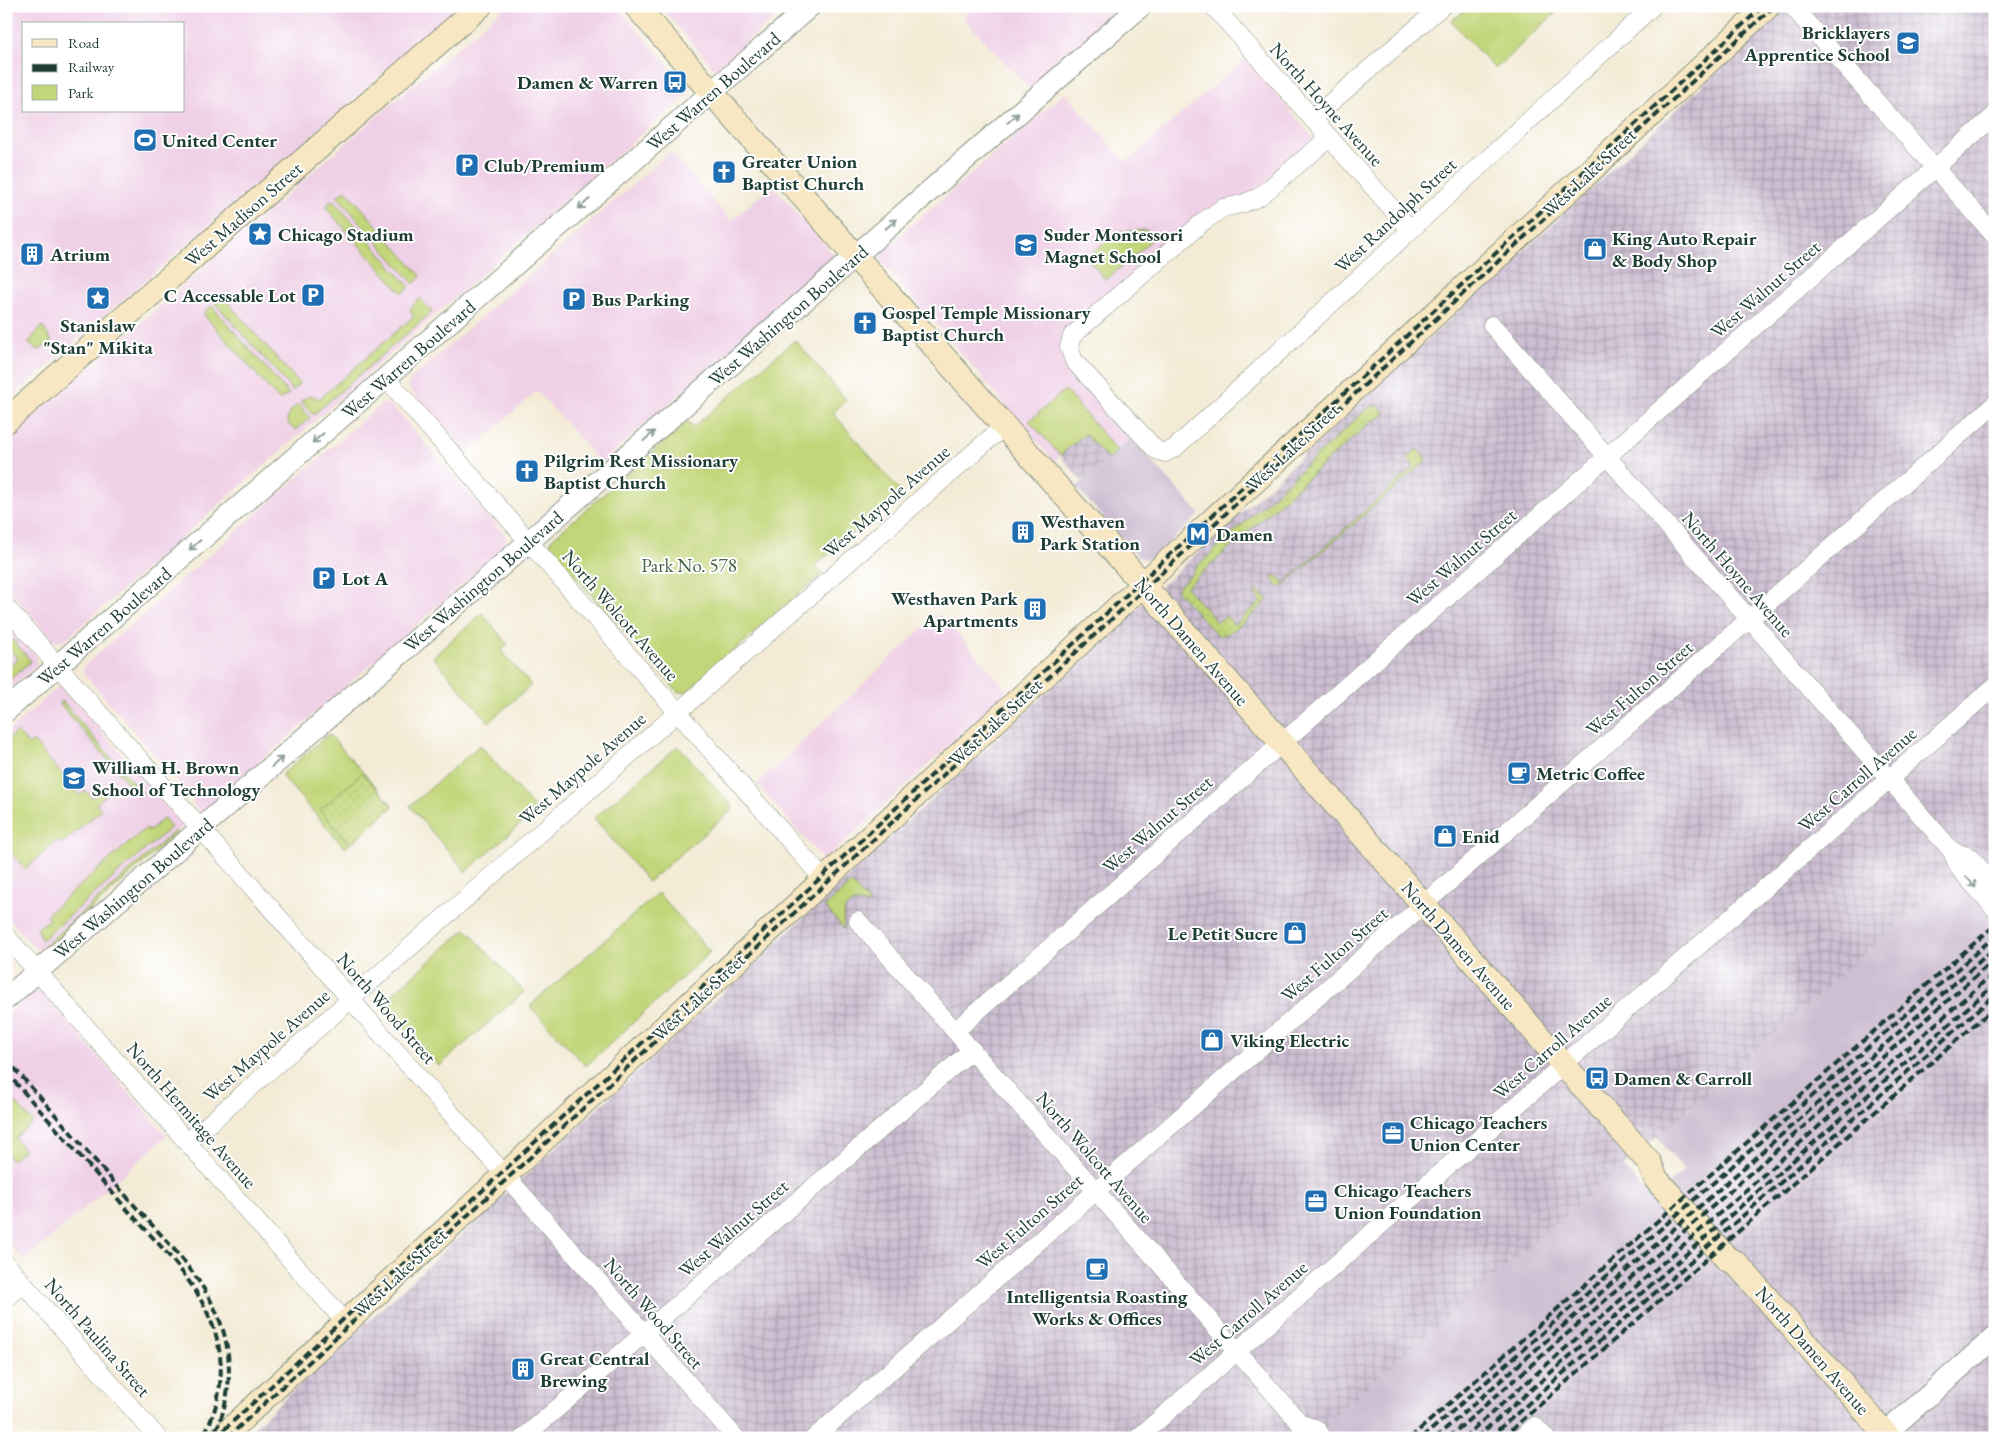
<svg xmlns="http://www.w3.org/2000/svg" width="2001" height="1444" font-family="'EB Garamond',serif">
<style>
.built{fill:#efd0e6;fill-rule:evenodd}
.industrial{fill:url(#industrial-grid)}
.railway{fill:#cdbed2}
.green{fill:#c2d578;stroke:#708956}
.garden{fill:url(#garden-dots);stroke:#708956}
.lines{fill:none;stroke-linecap:round;stroke-linejoin:round}
.minor-casing{stroke:#899485;stroke-width:19}
.tertiary-casing{stroke:#899485;stroke-width:23}
.secondary-casing{stroke:#899485;stroke-width:26}
.minor{stroke:#fff;stroke-width:18}
.tertiary{stroke:#fff;stroke-width:21}
.secondary{stroke:#f7e8c3;stroke-width:24}
.rail{stroke:#1f3d34;stroke-width:4;stroke-dasharray:8 4;stroke-linecap:butt}
.oneway{stroke:#8f9e9a}
.labels{text-anchor:middle;stroke-width:4;stroke-linejoin:round;paint-order:stroke}
.poi-label{font-size:19px;font-weight:bold;fill:#1f3d34;stroke:#fff;text-anchor:start}
.street-label{font-size:19px;fill:#1f3d34;stroke:#fff}
.park-label{font-size:19px;fill:#486345;stroke:#fff}
</style>
<defs>
<pattern id="industrial-grid" width="8" height="8" patternUnits="userSpaceOnUse" patternTransform="scale(1.25)"><rect width="8" height="8" fill="#cdbed2"/><path d="M0 4h8M4 0v8" fill="none" stroke="#a69cab"/></pattern>
<pattern id="garden-dots" width="8" height="8" patternUnits="userSpaceOnUse" patternTransform="scale(1.25)"><rect width="8" height="8" fill="#c2d578"/><path d="M2 2h.1M6 6h.1" fill="none" stroke="#a6b868" stroke-width="1.8" stroke-linecap="round"/></pattern>
</defs>
<rect width="100%" height="100%" fill="#fff"/>
<filter id="ink" filterUnits="userSpaceOnUse"><feTurbulence type="fractalNoise" baseFrequency=".02" numOctaves="2"/><feDisplacementMap in="SourceGraphic" scale="10" xChannelSelector="R" yChannelSelector="G"/><feConvolveMatrix kernelMatrix="1 2 1 2 8 2 1 2 1" color-interpolation-filters="sRGB"/></filter>
<filter id="wash" filterUnits="userSpaceOnUse"><feTurbulence type="fractalNoise" baseFrequency=".0096" numOctaves="4" result="noise"/><feDisplacementMap in="SourceGraphic" scale="20" xChannelSelector="R" yChannelSelector="G"/><feGaussianBlur stdDeviation="1.12" result="paint"/><feColorMatrix in="noise" values="0 0 0 0 0 0 0 0 0 0 0 0 0 0 0 0 0 1.4 0 .05"/><feComposite in="paint" operator="in"/></filter>
<g filter="url(#wash)">
<rect width="100%" height="100%" fill="#f3ebd6"/>
<g class="built">
<path d="M6,6H456L379,77L6,402ZM24,24H184V111H24Z"/>
<path d="M506,6H617L688,89V93L64,641H54L6,586V441L376,117Z"/>
<path d="M660,6H789L716,68H714Z"/>
<path d="M976,6H1125L1030,90L963,17Z"/>
<path d="M1246,58L1314,139L1253,193L1169,243L1149,250L1142,255L1132,274L1067,335V365L1131,438L1108,459L1085,434L1054,461L883,263L880,256L882,251L1065,93L1126,162Z"/>
<path d="M670,152L731,221L772,185L831,252L833,255L832,262L601,463L537,391L466,454L410,390L408,386L411,379Z"/>
<path d="M381,404H388L393,407L505,535L507,539L505,547L214,802V808L206,813H202L193,805V799L84,674L83,667Z"/>
<path d="M939,613L1008,691L824,861L757,784Z"/>
<path d="M6,623L36,656L37,663L35,667L6,692Z"/>
<path d="M61,685L181,823L182,827L47,948L41,950L34,947L6,915V733Z"/>
<path d="M38,991L43,993L167,1136L24,1261L6,1241V1016L33,992Z"/>
</g>
<g class="industrial">
<path d="M1788,6H1995V840L1657,1137L1329,1420L1331,1423L1314,1438H242Z"/>
<path d="M1085,434L1108,459L1082,481L1060,455Z"/>
<path d="M1995,1013V1438H1509L1743,1234Z"/>
</g>
<g class="railway">
<path d="M1131,438L1200,514L1152,559H1144L1138,556L1076,487Z"/>
<path d="M1995,840V1013L1509,1438H1314L1331,1423L1328,1420L1622,1166L1652,1199L1684,1170L1657,1137Z"/>
</g>
<g class="green">
<path d="M1474,6H1560L1561,8L1495,69L1451,21L1467,9Z"/>
<path d="M346,190L421,276L414,284L337,196Z"/>
<path d="M333,200L410,287L404,292H401L327,209V205Z"/>
<path d="M1147,230L1154,238L1106,280L1087,258L1116,232Z"/>
<path d="M223,297L299,383L293,391L215,303Z"/>
<path d="M420,298L432,312L313,415L301,401C307,396 312,394 319,399L413,317L410,308Z"/>
<path d="M212,306L289,394L279,400L205,316L204,312Z"/>
<path d="M795,340L846,400L833,413L901,492L815,566L822,574L686,692H678L551,549L550,543L552,539L688,421L693,427Z"/>
<path d="M1065,390L1117,451L1108,459L1085,434L1060,455L1029,421Z"/>
<path d="M298,404L310,418L295,430C281,420 288,413 298,404Z"/>
<path d="M482,613L508,645L501,651L531,685L489,722L433,657Z"/>
<path d="M6,632L30,660V662L6,683V669L18,659L6,645Z"/>
<path d="M17,732L29,745L33,741L80,795L86,791L92,798L101,791L105,796L96,804L101,810L62,844L58,840L25,869L8,849L6,850V741Z"/>
<path d="M329,734L393,806L345,848L281,775Z"/>
<path d="M480,745L536,810L466,872L410,806Z"/>
<path d="M678,746L734,808L648,882L594,818Z"/>
<path d="M164,818L171,827L42,940L38,935L40,933L37,929L49,919L46,915L146,828L149,831Z"/>
<path d="M175,831L177,833L47,948L45,945Z"/>
<path d="M851,883L871,905C866,905 861,902 855,903C841,905 843,920 844,929L825,907Z"/>
<path d="M658,893L710,952L586,1066L530,1006Z"/>
<path d="M466,929L524,992L439,1066L382,1003Z"/>
<path d="M6,1092L33,1122L15,1138L24,1150L12,1160L6,1153Z"/>
</g>
<g class="garden">
<path d="M42,326L52,341L38,351L28,343Z"/>
<path d="M1378,405L1385,413L1376,421L1374,419L1186,587L1217,622L1226,616L1234,625L1261,601L1255,593L1256,590L1268,600C1256,611 1234,635 1218,636L1177,591V588L1194,572L1193,570L1368,408Z"/>
<path d="M1417,449L1427,460L1280,588L1272,578L1273,576L1276,575L1284,583L1414,467L1408,458Z"/>
<path d="M62,701L143,794L140,797L59,703Z"/>
<path d="M362,773L393,806L350,844L320,810Z"/>
</g>
</g>
<g filter="url(#ink)">
<g class="lines">
<g class="minor-casing">
<g id="minor">
<path d="M1213,6L1410,229"/>
<path d="M1792,6L1995,236"/>
<path d="M1312,119L1442,6"/>
<path d="M1329,138L1259,197L1242,204L1223,208L1204,221L1072,336L1069,347L1074,361L1156,450L1165,453L1175,448L1653,6"/>
<path d="M1492,325L1952,851L1959,868L1995,909"/>
<path d="M386,378L824,880"/>
<path d="M6,607L736,1438"/>
<path d="M1952,851L1970,857L1995,886"/>
<path d="M858,921L1300,1423L1305,1438"/>
<path d="M6,936L346,1323"/>
<path d="M955,1031L1995,115"/>
<path d="M187,1143L1004,426"/>
<path d="M6,1264L158,1438"/>
<path d="M6,1299L23,1284"/>
<path d="M1300,1423L1317,1430L1323,1438"/>
<path d="M523,1438L972,1050"/>
<path d="M814,1438L1995,404"/>
<path d="M1138,1438L1995,686"/>
<path d="M1521,1438L1535,1426L1546,1438"/>
</g>
</g>
<g class="tertiary-casing">
<g id="tertiary">
<path d="M6,711L810,6"/>
<path d="M6,999L1141,6"/>
<path d="M1880,1438L1995,1337"/>
</g>
</g>
<g class="secondary-casing">
<g id="secondary">
<path d="M636,6L1649,1162L1656,1179L1727,1259L1736,1263L1889,1438"/>
<path d="M6,421L480,6"/>
<path d="M221,1438L1768,6"/>
</g>
</g>
<use href="#minor" class="minor"/>
<use href="#tertiary" class="tertiary"/>
<use href="#secondary" class="secondary"/>
<g class="rail">
<path d="M6,1059C49,1107 91,1156 134,1205C166,1241 205,1278 221,1324C234,1360 231,1404 212,1438"/>
<path d="M6,1072C46,1117 85,1161 124,1206C158,1244 199,1282 215,1332C226,1367 221,1406 202,1438"/>
<path d="M215,1438L1763,6"/>
<path d="M227,1438L1774,6"/>
<path d="M1410,1438L1995,925"/>
<path d="M1422,1438L1995,936"/>
<path d="M1435,1438L1995,948"/>
<path d="M1448,1438L1995,959"/>
<path d="M1463,1438L1995,972"/>
<path d="M1476,1438L1995,984"/>
<path d="M1489,1438L1995,995"/>
<path d="M1502,1438L1995,1007"/>
</g>
</g>
<defs><path id="oneway-shaft" d="M-6 0H5M1.5-3L5.5 0L1.5 3" fill="none" stroke-width="1.6" stroke-linecap="round" stroke-linejoin="round" transform="scale(1.25)"/></defs>
<g class="oneway">
<use href="#oneway-shaft" transform="translate(1013 118) rotate(-41)"/>
<use href="#oneway-shaft" transform="translate(584 204) rotate(139)"/>
<use href="#oneway-shaft" transform="translate(891 224) rotate(-41)"/>
<use href="#oneway-shaft" transform="translate(649 436) rotate(-41)"/>
<use href="#oneway-shaft" transform="translate(318 438) rotate(139)"/>
<use href="#oneway-shaft" transform="translate(195 545) rotate(139)"/>
<use href="#oneway-shaft" transform="translate(277 762) rotate(-41)"/>
<use href="#oneway-shaft" transform="translate(1971 882) rotate(49)"/>
</g>
</g>
<defs>
<g id="school-square" transform="scale(1.25)"><rect x="-9" y="-9" width="18" height="18" rx="4" fill="#1f6fb2" stroke="#fff"/><path d="M0-5L7-2L0 1L-7-2ZM-4 1L0 2.5L4 1V4Q0 6-4 4Z" fill="#fff"/></g>
<g id="bus-square" transform="scale(1.25)"><rect x="-9" y="-9" width="18" height="18" rx="4" fill="#1f6fb2" stroke="#fff"/><path d="M-5-6H5V4H4V6H2V4H-2V6H-4V4H-5ZM-3.5-4V0h7V-4ZM-3.5 1.2v1.5H-2V1.2ZM2 1.2v1.5H3.5V1.2Z" fill="#fff"/></g>
<g id="stadium-square" transform="scale(1.25)"><rect x="-9" y="-9" width="18" height="18" rx="4" fill="#1f6fb2" stroke="#fff"/><path d="M0-5a6.5 5 0 1 0 0 10a6.5 5 0 1 0 0-10ZM-3.5-1.8h7v3.6h-7Z" fill="#fff"/></g>
<g id="parking-square" transform="scale(1.25)"><rect x="-9" y="-9" width="18" height="18" rx="4" fill="#1f6fb2" stroke="#fff"/><path d="M-3.5-5.5H1a3.5 3.5 0 0 1 0 7H-1V5.5H-3.5ZM-1-3.4V-.6H.8a1.4 1.4 0 0 0 0-2.8Z" fill="#fff"/></g>
<g id="church-square" transform="scale(1.25)"><rect x="-9" y="-9" width="18" height="18" rx="4" fill="#1f6fb2" stroke="#fff"/><path d="M-1.2-6h2.4v3.5h3.3v2.4h-3.3V6h-2.4V-.1h-3.3v-2.4h3.3Z" fill="#fff"/></g>
<g id="sight-square" transform="scale(1.25)"><rect x="-9" y="-9" width="18" height="18" rx="4" fill="#1f6fb2" stroke="#fff"/><path d="M0-6L1.8-2.2L6-1.7L2.9 1.2L3.7 5.4L0 3.3L-3.7 5.4L-2.9 1.2L-6-1.7L-1.8-2.2Z" fill="#fff"/></g>
<g id="shop-square" transform="scale(1.25)"><rect x="-9" y="-9" width="18" height="18" rx="4" fill="#1f6fb2" stroke="#fff"/><path d="M-5-2.5h2.3a2.7 3.5 0 0 1 5.4 0H5L5.5 6h-11ZM-1.5-2.5h3a1.5 2.3 0 0 0-3 0Z" fill="#fff"/></g>
<g id="building-square" transform="scale(1.25)"><rect x="-9" y="-9" width="18" height="18" rx="4" fill="#1f6fb2" stroke="#fff"/><path d="M-4-6H4V6H1V3H-1V6H-4ZM-2.5-4.3h1.7v1.8h-1.7ZM.8-4.3h1.7v1.8H.8ZM-2.5-1h1.7V.8h-1.7ZM.8-1h1.7V.8H.8Z" fill="#fff"/></g>
<g id="metro-square" transform="scale(1.25)"><rect x="-9" y="-9" width="18" height="18" rx="4" fill="#1f6fb2" stroke="#fff"/><path d="M-5.5 5V-5H-3L0 0L3-5H5.5V5H3V-.5L0 4L-3-.5V5Z" fill="#fff"/></g>
<g id="cafe-square" transform="scale(1.25)"><rect x="-9" y="-9" width="18" height="18" rx="4" fill="#1f6fb2" stroke="#fff"/><path d="M-5.5-4.5H6V0H3Q3 3.5 0 3.5H-2.5Q-5.5 3.5-5.5 0ZM3-3.2v2h1.7v-2ZM-6 4.5H4V6H-6Z" fill="#fff"/></g>
<g id="office-square" transform="scale(1.25)"><rect x="-9" y="-9" width="18" height="18" rx="4" fill="#1f6fb2" stroke="#fff"/><path d="M-6-3h4V-5.5h4V-3h4V5H-6ZM-1-4.5V-3h2v-1.5ZM-6 0V1H6V0Z" fill="#fff"/></g>
</defs>
<g fill-rule="evenodd">
<use href="#school-square" x="1908" y="43"/>
<use href="#bus-square" x="675" y="82"/>
<use href="#stadium-square" x="145" y="140"/>
<use href="#parking-square" x="467" y="165"/>
<use href="#church-square" x="724" y="172"/>
<use href="#sight-square" x="260" y="234"/>
<use href="#school-square" x="1026" y="245"/>
<use href="#shop-square" x="1595" y="249"/>
<use href="#building-square" x="32" y="254"/>
<use href="#parking-square" x="313" y="295"/>
<use href="#sight-square" x="98" y="298"/>
<use href="#parking-square" x="574" y="299"/>
<use href="#church-square" x="865" y="323"/>
<use href="#church-square" x="527" y="471"/>
<use href="#building-square" x="1023" y="532"/>
<use href="#metro-square" x="1198" y="534"/>
<use href="#parking-square" x="324" y="578"/>
<use href="#building-square" x="1035" y="609"/>
<use href="#cafe-square" x="1519" y="773"/>
<use href="#school-square" x="74" y="778"/>
<use href="#shop-square" x="1445" y="836"/>
<use href="#shop-square" x="1295" y="933"/>
<use href="#shop-square" x="1212" y="1040"/>
<use href="#bus-square" x="1597" y="1078"/>
<use href="#office-square" x="1393" y="1133"/>
<use href="#office-square" x="1316" y="1201"/>
<use href="#cafe-square" x="1097" y="1269"/>
<use href="#building-square" x="523" y="1369"/>
</g>
<g class="labels">
<g class="poi-label">
<text x="1890" y="39" text-anchor="end">Bricklayers<tspan x="1890" dy="22">Apprentice School</tspan></text>
<text x="658" y="89" text-anchor="end">Damen &amp; Warren</text>
<text x="162" y="147">United Center</text>
<text x="742" y="168">Greater Union<tspan x="742" dy="22">Baptist Church</tspan></text>
<text x="484" y="172">Club/Premium</text>
<text x="278" y="241">Chicago Stadium</text>
<text x="1044" y="241">Suder Montessori<tspan x="1044" dy="22">Magnet School</tspan></text>
<text x="1612" y="245">King Auto Repair<tspan x="1612" dy="22">&amp; Body Shop</tspan></text>
<text x="50" y="261">Atrium</text>
<text x="296" y="302" text-anchor="end">C Accessable Lot</text>
<text x="592" y="306">Bus Parking</text>
<text x="882" y="319">Gospel Temple Missionary<tspan x="882" dy="22">Baptist Church</tspan></text>
<text x="98" y="332" text-anchor="middle">Stanislaw<tspan x="98" dy="22">"Stan" Mikita</tspan></text>
<text x="544" y="467">Pilgrim Rest Missionary<tspan x="544" dy="22">Baptist Church</tspan></text>
<text x="1040" y="528">Westhaven<tspan x="1040" dy="22">Park Station</tspan></text>
<text x="1216" y="541">Damen</text>
<text x="342" y="585">Lot A</text>
<text x="1018" y="605" text-anchor="end">Westhaven Park<tspan x="1018" dy="22">Apartments</tspan></text>
<text x="92" y="774">William H. Brown<tspan x="92" dy="22">School of Technology</tspan></text>
<text x="1536" y="780">Metric Coffee</text>
<text x="1462" y="843">Enid</text>
<text x="1278" y="940" text-anchor="end">Le Petit Sucre</text>
<text x="1230" y="1047">Viking Electric</text>
<text x="1614" y="1085">Damen &amp; Carroll</text>
<text x="1410" y="1129">Chicago Teachers<tspan x="1410" dy="22">Union Center</tspan></text>
<text x="1334" y="1197">Chicago Teachers<tspan x="1334" dy="22">Union Foundation</tspan></text>
<text x="1097" y="1303" text-anchor="middle">Intelligentsia Roasting<tspan x="1097" dy="22">Works &amp; Offices</tspan></text>
<text x="540" y="1365">Great Central<tspan x="540" dy="22">Brewing</tspan></text>
</g>
<g class="street-label">
<text transform="translate(713 91) rotate(-41)" y="7">West Warren Boulevard</text>
<text transform="translate(1327 104) rotate(48)" y="7">North Hoyne Avenue</text>
<text transform="translate(1589 172) rotate(-43)" y="7">West Lake Street</text>
<text transform="translate(243 214) rotate(-41)" y="7">West Madison Street</text>
<text transform="translate(1395 215) rotate(-43)" y="7">West Randolph Street</text>
<text transform="translate(1765 289) rotate(-41)" y="7">West Walnut Street</text>
<text transform="translate(788 315) rotate(-41)" y="7">West Washington Boulevard</text>
<text transform="translate(408 359) rotate(-41)" y="7">West Warren Boulevard</text>
<text transform="translate(1292 447) rotate(-43)" y="7">West Lake Street</text>
<text transform="translate(886 501) rotate(-41)" y="7">West Maypole Avenue</text>
<text transform="translate(1461 557) rotate(-41)" y="7">West Walnut Street</text>
<text transform="translate(1738 574) rotate(49)" y="7">North Hoyne Avenue</text>
<text transform="translate(483 581) rotate(-41)" y="7">West Washington Boulevard</text>
<text transform="translate(621 615) rotate(49)" y="7">North Wolcott Avenue</text>
<text transform="translate(104 626) rotate(-41)" y="7">West Warren Boulevard</text>
<text transform="translate(1192 641) rotate(49)" y="7">North Damen Avenue</text>
<text transform="translate(1639 688) rotate(-41)" y="7">West Fulton Street</text>
<text transform="translate(995 722) rotate(-43)" y="7">West Lake Street</text>
<text transform="translate(582 768) rotate(-41)" y="7">West Maypole Avenue</text>
<text transform="translate(1857 779) rotate(-41)" y="7">West Carroll Avenue</text>
<text transform="translate(1157 824) rotate(-41)" y="7">West Walnut Street</text>
<text transform="translate(133 888) rotate(-41)" y="7">West Washington Boulevard</text>
<text transform="translate(1459 945) rotate(49)" y="7">North Damen Avenue</text>
<text transform="translate(1334 954) rotate(-41)" y="7">West Fulton Street</text>
<text transform="translate(698 997) rotate(-43)" y="7">West Lake Street</text>
<text transform="translate(387 1008) rotate(49)" y="7">North Wood Street</text>
<text transform="translate(266 1045) rotate(-41)" y="7">West Maypole Avenue</text>
<text transform="translate(1552 1046) rotate(-41)" y="7">West Carroll Avenue</text>
<text transform="translate(192 1115) rotate(49)" y="7">North Hermitage Avenue</text>
<text transform="translate(1095 1157) rotate(49)" y="7">North Wolcott Avenue</text>
<text transform="translate(1029 1221) rotate(-41)" y="7">West Fulton Street</text>
<text transform="translate(733 1228) rotate(-41)" y="7">West Walnut Street</text>
<text transform="translate(400 1272) rotate(-43)" y="7">West Lake Street</text>
<text transform="translate(654 1313) rotate(49)" y="7">North Wood Street</text>
<text transform="translate(1248 1313) rotate(-41)" y="7">West Carroll Avenue</text>
<text transform="translate(98 1337) rotate(49)" y="7">North Paulina Street</text>
<text transform="translate(1813 1350) rotate(49)" y="7">North Damen Avenue</text>
</g>
<g class="park-label">
<text x="689" y="572">Park No. 578</text>
</g>
</g>
<rect width="2001" height="1444" fill="none" stroke="#fff" stroke-width="25"/>
<rect x="22" y="22" width="162" height="90" fill="#ffffff" stroke="#a5b1ae"/>
<rect x="32" y="39" width="25" height="8" fill="#f7e8c3" stroke="#a5b1ae"/>
<text x="68" y="48" font-size="15" fill="#1f3d34">Road</text>
<rect x="32" y="64" width="25" height="8" fill="#1f3d34" stroke="#a5b1ae"/>
<text x="68" y="72" font-size="15" fill="#1f3d34">Railway</text>
<rect x="32" y="85" width="25" height="15" fill="#c2d578" stroke="#a5b1ae"/>
<text x="68" y="98" font-size="15" fill="#1f3d34">Park</text>
</svg>
